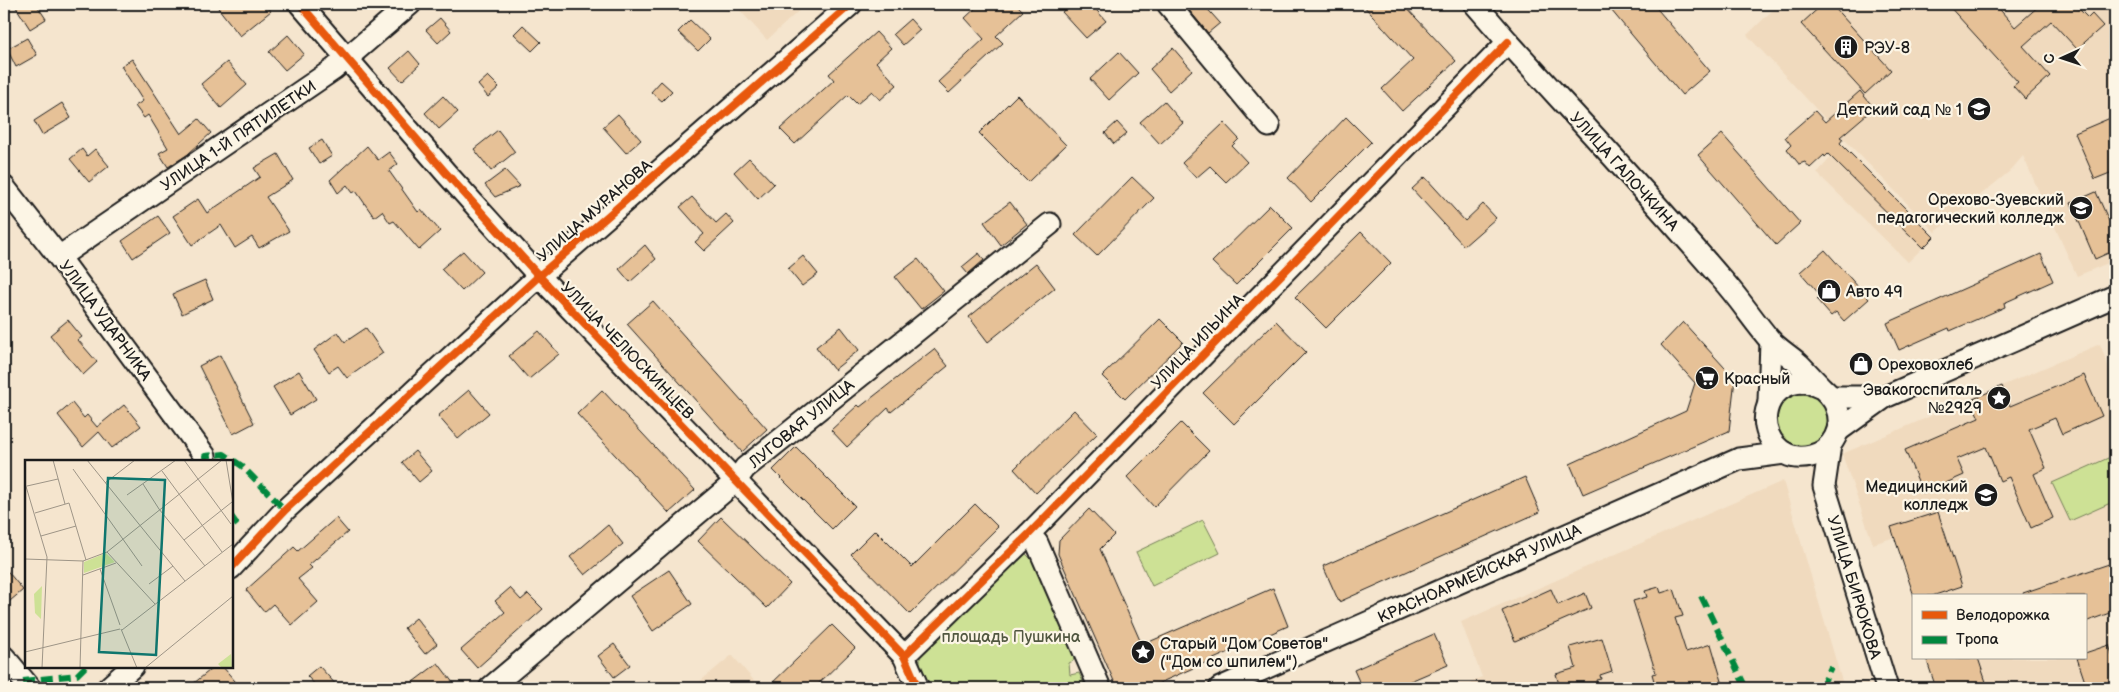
<svg xmlns="http://www.w3.org/2000/svg" width="2119" height="692" font-family="'Balsamiq Sans',sans-serif">
<style>
.built{fill:#f0dabe}
.green{fill:#cde195;stroke:#747e58}
.building{fill:#e6c197;stroke:#1c1c1c}
.lines{fill:none;stroke-linecap:round;stroke-linejoin:round}
.minor-casing{stroke:#1c1c1c;stroke-width:25}
.minor{stroke:#fcf5e5;stroke-width:21}
.quiet{stroke:#00873e;stroke-width:6;stroke-dasharray:12 6;stroke-linecap:butt}
.cycleway-casing{stroke:#fcf5e5;stroke-width:11}
.cycleway{stroke:#e8590c;stroke-width:8}
.labels{text-anchor:middle;stroke-width:4.5;stroke-linejoin:round;paint-order:stroke}
.poi-label{font-size:16px;fill:#1c1c1c;stroke:#fcf5e5;text-anchor:start}
.street-label{font-size:16px;fill:#1c1c1c;stroke:#fcf5e5}
.park-label{font-size:16px;fill:#515740;stroke:#fcf5e5}
.inset-road{fill:none;stroke:#9e9587;stroke-width:1}
.view{fill:#0f766e;fill-opacity:0.15;stroke:#0f766e;stroke-width:2.5}
.inset-edge{fill:none;stroke:#1c1c1c;stroke-width:2.5}
</style>
<rect width="100%" height="100%" fill="#f5e5ce"/>
<filter id="ink" filterUnits="userSpaceOnUse"><feTurbulence type="fractalNoise" baseFrequency=".02" numOctaves="2"/><feDisplacementMap in="SourceGraphic" scale="10" xChannelSelector="R" yChannelSelector="G"/><feConvolveMatrix kernelMatrix="1 2 1 2 8 2 1 2 1" color-interpolation-filters="sRGB"/></filter>
<g filter="url(#ink)">
<g class="built">
<path d="M734,4H806L767,40Z"/>
<path d="M1779,4H2115V260L2077,276L2023,156L2010,171L1935,232L1845,140L1747,35Z"/>
<path d="M1842,145L1934,237L1908,262L1817,173Z"/>
<path d="M2100,344L2115,384V688H1936L1926,658H2085V596H1914L1895,537L1873,544L1842,454Z"/>
<path d="M1783,481L1844,688H1472L1470,682L1482,677L1461,622Z"/>
<path d="M732,655L756,683L753,688H692Z"/>
</g>
<g class="green">
<circle cx="1803" cy="420" r="26"/>
<path d="M2115,455V501L2070,521L2052,483Z"/>
<path d="M1203,520L1220,553L1152,586L1136,552Z"/>
<path d="M1025,553L1034,562L1066,630L1074,658L1073,661L1069,663L1070,675L1079,673L1086,688H930L920,664V655L1017,556Z"/>
</g>
<g class="building">
<path d="M14,4H36L46,19L30,29Z"/>
<path d="M215,4H265L271,11L240,36Z"/>
<path d="M980,4H1016L1023,11L996,36L1003,43L949,93L938,82L984,39L965,18Z"/>
<path d="M1071,4H1091L1106,21L1086,38L1062,12Z"/>
<path d="M1184,4H1203L1220,23L1208,33Z"/>
<path d="M1362,4H1403L1456,61L1402,111L1382,89L1413,60Z"/>
<path d="M1606,4H1653L1710,71L1682,95Z"/>
<path d="M1823,4H1831L1891,70L1865,94L1801,24Z"/>
<path d="M1947,4H1995L2015,27L2041,4H2074L2088,18L2092,14L2103,26L2077,49L2051,21L2023,46L2050,76L2025,99L2013,86L2018,82Z"/>
<path d="M440,18L451,31L438,43L426,30Z"/>
<path d="M910,19L920,30L903,45L893,34Z"/>
<path d="M690,20L710,39L698,51L678,32Z"/>
<path d="M523,25L541,42L532,51L514,34Z"/>
<path d="M876,32L891,48L876,62L897,85L880,100L872,91L857,104L848,95L795,144L780,129L834,80L829,74Z"/>
<path d="M288,35L304,54L285,70L269,52Z"/>
<path d="M27,38L37,55L16,67L7,49Z"/>
<path d="M1173,48L1192,70L1169,91L1150,69Z"/>
<path d="M409,51L420,64L402,81L390,68Z"/>
<path d="M1119,52L1138,73L1109,100L1090,79Z"/>
<path d="M132,59L181,134L199,119L211,133L187,155L168,167L159,153L168,148L148,115L144,118L135,106L143,101L121,66Z"/>
<path d="M227,62L247,85L221,108L201,84Z"/>
<path d="M488,76L499,87L488,97L478,85Z"/>
<path d="M661,81L672,91L662,101L651,92Z"/>
<path d="M1860,91L1874,108L1840,137L1843,139L1840,143L1934,237L1923,248L1828,154L1825,157L1824,155L1810,168L1805,162L1799,164L1787,149L1791,145L1785,137L1815,111L1825,122Z"/>
<path d="M1017,95L1066,145L1028,182L979,133Z"/>
<path d="M443,96L458,112L439,129L425,113Z"/>
<path d="M1164,101L1183,123L1160,144L1140,122Z"/>
<path d="M62,103L71,118L42,135L34,121Z"/>
<path d="M618,114L641,140L626,153L603,127Z"/>
<path d="M2115,116V171L2095,179L2075,133Z"/>
<path d="M1346,117L1371,142L1311,202L1288,178Z"/>
<path d="M1117,122L1127,133L1114,144L1105,133Z"/>
<path d="M1224,123L1239,139L1232,146L1247,162L1226,182L1210,166L1196,178L1182,163Z"/>
<path d="M498,130L515,152L491,171L474,149Z"/>
<path d="M1722,134L1800,223L1776,245L1698,155Z"/>
<path d="M322,140L332,156L319,164L309,148Z"/>
<path d="M367,146L378,160L389,152L398,164L389,171L418,212L421,209L440,231L419,250L394,221L390,223L382,211L374,217L356,191L353,193L347,185L338,193L330,180Z"/>
<path d="M82,149L87,156L95,149L109,166L89,182L70,159Z"/>
<path d="M278,154L293,180L266,197L289,231L259,248L252,237L235,248L221,225L192,245L173,216L198,199L207,213L260,177L254,168Z"/>
<path d="M749,158L774,184L758,199L734,172Z"/>
<path d="M505,170L520,186L495,197L485,185Z"/>
<path d="M1132,177L1154,198L1097,256L1075,235Z"/>
<path d="M1425,177L1465,221L1483,204L1496,218L1464,246L1412,189Z"/>
<path d="M2096,192L2109,221L2115,218V250L2095,259L2071,203Z"/>
<path d="M692,197L716,223L726,214L734,223L704,251L695,242L704,234L680,207Z"/>
<path d="M1010,202L1027,224L1001,245L984,222Z"/>
<path d="M1270,205L1293,228L1236,285L1212,262Z"/>
<path d="M158,216L170,233L133,258L122,241Z"/>
<path d="M1361,232L1391,263L1326,328L1295,297Z"/>
<path d="M645,245L656,259L630,282L619,269Z"/>
<path d="M1825,250L1869,299L1844,321L1836,312L1831,316L1817,300L1821,296L1800,272Z"/>
<path d="M463,251L482,272L462,291L441,269Z"/>
<path d="M979,253L984,260L968,274L962,267Z"/>
<path d="M2041,254L2053,281L2004,303L2005,307L1950,331L1949,328L1899,350L1887,323Z"/>
<path d="M803,256L818,274L802,286L788,269Z"/>
<path d="M918,259L944,291L921,309L895,277Z"/>
<path d="M1036,263L1055,288L988,342L969,317Z"/>
<path d="M205,280L213,299L182,314L173,294Z"/>
<path d="M653,301L767,429L742,452L627,324Z"/>
<path d="M1160,319L1183,342L1125,399L1102,376Z"/>
<path d="M68,320L82,337L78,340L97,362L83,375L50,335Z"/>
<path d="M1276,321L1306,352L1234,424L1203,393Z"/>
<path d="M1683,322L1735,379L1729,431L1583,494L1570,464L1686,411L1695,383L1661,345Z"/>
<path d="M841,327L859,350L834,370L816,347Z"/>
<path d="M366,328L383,353L347,378L338,366L329,372L314,350L338,332L345,342Z"/>
<path d="M539,331L559,354L529,379L509,356Z"/>
<path d="M934,349L948,366L891,412L888,408L847,447L831,430L858,405L860,407Z"/>
<path d="M220,355L254,423L233,434L199,366Z"/>
<path d="M299,371L316,399L290,415L273,387Z"/>
<path d="M2084,375L2102,416L2062,434L2055,418L2029,429L2046,468L2034,474L2053,518L2031,528L2009,477L2000,481L1986,447L1957,459L1964,475L1923,493L1905,450L1979,418L1971,400L2002,386L2010,406Z"/>
<path d="M469,390L489,413L458,439L438,416Z"/>
<path d="M602,390L695,490L669,513L577,414Z"/>
<path d="M72,403L84,418L87,415L97,427L124,405L141,426L112,448L99,432L83,447L58,415Z"/>
<path d="M1074,410L1097,434L1036,493L1014,469Z"/>
<path d="M1181,423L1209,451L1154,507L1127,477Z"/>
<path d="M796,447L855,506L832,529L773,470Z"/>
<path d="M415,451L432,471L419,482L402,462Z"/>
<path d="M1525,477L1540,512L1339,602L1323,566Z"/>
<path d="M975,504L998,527L910,614L851,554L875,530L912,567Z"/>
<path d="M1089,509L1114,535L1100,549L1142,645L1273,588L1288,626L1148,688H1117L1058,554L1059,540Z"/>
<path d="M1938,512L1962,586L1932,596H1914L1891,527Z"/>
<path d="M721,517L790,584L767,608L698,541Z"/>
<path d="M336,518L348,532L309,565L312,568L298,579L318,602L292,625L273,604L264,612L246,590L294,547L298,551Z"/>
<path d="M608,525L623,544L585,575L570,557Z"/>
<path d="M2115,562V611L2085,622V596H2024L2023,593Z"/>
<path d="M4,567L23,590L4,606Z"/>
<path d="M669,570L692,604L653,631L630,596Z"/>
<path d="M1659,587L1661,593L1674,589L1683,616L1675,618L1686,652L1711,644L1724,688H1675L1674,685L1656,688L1652,674L1656,673L1633,601L1647,597L1645,591Z"/>
<path d="M510,588L521,600L528,594L543,609L477,668L461,650L505,612L495,601Z"/>
<path d="M1551,589L1558,605L1585,593L1591,608L1515,641L1502,611Z"/>
<path d="M416,618L437,644L425,654L404,628Z"/>
<path d="M832,625L855,648L814,688H767Z"/>
<path d="M1434,634L1448,665L1394,688H1362L1354,670Z"/>
<path d="M1602,638L1612,671L1600,675L1601,679L1596,680L1598,688H1560L1556,674L1576,668L1570,647Z"/>
<path d="M614,644L630,665L614,677L598,656Z"/>
<path d="M2109,645L2115,663V688H2087L2077,658H2085V653Z"/>
<path d="M1926,658H1978L1988,688H1936Z"/>
<path d="M438,663L457,688H405Z"/>
<path d="M215,666H222L241,688H188Z"/>
<path d="M319,666L339,688H318L307,676Z"/>
</g>
<g class="lines">
<g class="minor-casing">
<g id="minor">
<path d="M300,4L446,173L539,276L904,656L918,688"/>
<path d="M1168,4L1269,126"/>
<path d="M1475,4L1508,42C1578,119 1650,196 1718,275C1737,295 1752,319 1770,340C1778,349 1790,356 1799,364C1806,371 1813,379 1820,386C1827,393 1833,397 1836,406C1845,427 1833,451 1811,456C1802,458 1794,458 1786,454C1751,434 1763,382 1804,382C1810,382 1816,386 1822,388"/>
<path d="M4,187L59,257L205,456"/>
<path d="M59,257L334,69L410,4"/>
<path d="M1832,397H1885"/>
<path d="M1769,401L1771,341"/>
<path d="M1839,430L1885,397L2115,296"/>
<path d="M1830,445L1824,486L1887,688"/>
<path d="M1029,534L1037,543L1100,688"/>
<path d="M231,568L285,510L539,276L851,4"/>
<path d="M904,656L1029,534L1508,42"/>
<path d="M4,657L30,688"/>
<path d="M108,688L133,666"/>
<path d="M490,688L735,482L745,468L1050,224"/>
<path d="M1220,688L1739,459L1785,453"/>
</g>
</g>
<use href="#minor" class="minor"/>
<g class="quiet">
<path d="M206,461L205,456L224,454L242,466L285,510"/>
<path d="M231,516L236,523L231,527"/>
<path d="M1701,596L1746,688"/>
<path d="M23,681L77,675L86,666"/>
<path d="M1821,688L1831,667"/>
</g>
<g class="cycleway-casing">
<g id="cycleway">
<path d="M300,4L446,173L539,276L904,656L918,688"/>
<path d="M231,568L285,510L539,276L851,4"/>
<path d="M904,656L1029,534L1508,42"/>
</g>
</g>
<use href="#cycleway" class="cycleway"/>
</g>
</g>
<defs>
<g id="building-disc" transform="scale(1.25)"><circle r="9.5" fill="#1c1c1c" stroke="#fcf5e5"/><path d="M-4-6H4V6H1V3H-1V6H-4ZM-2.5-4.3h1.7v1.8h-1.7ZM.8-4.3h1.7v1.8H.8ZM-2.5-1h1.7V.8h-1.7ZM.8-1h1.7V.8H.8Z" fill="#fff"/></g>
<g id="school-disc" transform="scale(1.25)"><circle r="9.5" fill="#1c1c1c" stroke="#fcf5e5"/><path d="M0-5L7-2L0 1L-7-2ZM-4 1L0 2.5L4 1V4Q0 6-4 4Z" fill="#fff"/></g>
<g id="university-disc" transform="scale(1.25)"><circle r="9.5" fill="#1c1c1c" stroke="#fcf5e5"/><path d="M0-5L7-2L0 1L-7-2ZM-4 1L0 2.5L4 1V4Q0 6-4 4Z" fill="#fff"/></g>
<g id="shop-disc" transform="scale(1.25)"><circle r="9.5" fill="#1c1c1c" stroke="#fcf5e5"/><path d="M-5-2.5h2.3a2.7 3.5 0 0 1 5.4 0H5L5.5 6h-11ZM-1.5-2.5h3a1.5 2.3 0 0 0-3 0Z" fill="#fff"/></g>
<g id="supermarket-disc" transform="scale(1.25)"><circle r="9.5" fill="#1c1c1c" stroke="#fcf5e5"/><path d="M-6-5.5h2.5l.6 2H6L4.5 2H-2.5L-4.4-4H-6ZM-1.5 3.2a1.3 1.3 0 1 0 .1 0ZM3 3.2a1.3 1.3 0 1 0 .1 0Z" fill="#fff"/></g>
<g id="sight-disc" transform="scale(1.25)"><circle r="9.5" fill="#1c1c1c" stroke="#fcf5e5"/><path d="M0-6L1.8-2.2L6-1.7L2.9 1.2L3.7 5.4L0 3.3L-3.7 5.4L-2.9 1.2L-6-1.7L-1.8-2.2Z" fill="#fff"/></g>
</defs>
<g fill-rule="evenodd">
<use href="#building-disc" x="1846" y="47"/>
<use href="#school-disc" x="1979" y="109"/>
<use href="#university-disc" x="2081" y="208"/>
<use href="#shop-disc" x="1829" y="291"/>
<use href="#shop-disc" x="1861" y="364"/>
<use href="#supermarket-disc" x="1707" y="378"/>
<use href="#sight-disc" x="1999" y="398"/>
<use href="#university-disc" x="1986" y="495"/>
<use href="#sight-disc" x="1143" y="652"/>
</g>
<g class="labels">
<g class="poi-label">
<text x="1864" y="53">РЭУ-8</text>
<text x="1962" y="115" text-anchor="end">Детский сад № 1</text>
<text x="2064" y="205" text-anchor="end">Орехово-Зуевский<tspan x="2064" dy="18">педагогический колледж</tspan></text>
<text x="1846" y="297">Авто 49</text>
<text x="1878" y="370">Ореховохлеб</text>
<text x="1724" y="384">Красный</text>
<text x="1982" y="395" text-anchor="end">Эвакогоспиталь<tspan x="1982" dy="18">№2929</tspan></text>
<text x="1968" y="492" text-anchor="end">Медицинский<tspan x="1968" dy="18">колледж</tspan></text>
<text x="1160" y="649">Старый "Дом Советов"<tspan x="1160" dy="18">("Дом со шпилем")</tspan></text>
</g>
<g class="street-label">
<text transform="translate(238 135) rotate(-34)" y="6">УЛИЦА 1-Й ПЯТИЛЕТКИ</text>
<text transform="translate(1625 171) rotate(48)" y="6">УЛИЦА ГАЛОЧКИНА</text>
<text transform="translate(594 210) rotate(-41)" y="6">УЛИЦА МУРАНОВА</text>
<text transform="translate(106 320) rotate(54)" y="6">УЛИЦА УДАРНИКА</text>
<text transform="translate(1197 341) rotate(-46)" y="6">УЛИЦА ИЛЬИНА</text>
<text transform="translate(628 350) rotate(46)" y="6">УЛИЦА ЧЕЛЮСКИНЦЕВ</text>
<text transform="translate(801 423) rotate(-39)" y="6">ЛУГОВАЯ УЛИЦА</text>
<text transform="translate(1479 573) rotate(-24)" y="6">КРАСНОАРМЕЙСКАЯ УЛИЦА</text>
<text transform="translate(1855 587) rotate(73)" y="6">УЛИЦА БИРЮКОВА</text>
</g>
<g class="park-label">
<text x="1011" y="642">площадь Пушкина</text>
</g>
</g>
<g transform="translate(25 460)">
<rect width="208" height="208" fill="#f5e5ce"/>
<path d="M81,93L90,102L59,113V102ZM17,126L16,159L10,153L9,134ZM206,194L207,207H196L193,204Z" fill="#cde195"/>
<path class="inset-road" d="M28,0L40,44M62,0L160,121M159,0L206,64M201,0L208,43M48,9L117,106M137,11L197,92M0,23L22,97L17,208M80,23L110,0M118,24L134,49L180,106M2,26L33,19M102,35L151,0M10,53L44,43L61,100M16,76L51,66M159,80L207,42M82,92L130,144M0,99L58,101L82,92L197,0M75,109L95,165M58,115L91,103M124,124L148,106M96,169L112,208M97,170L208,84M0,192L95,169M55,208L58,101M120,208L208,136"/>
<path class="view" d="M83,18L140,20L131,195L74,192Z"/>
<rect width="208" height="208" class="inset-edge"/>
</g>
<rect width="2119" height="692" fill="none" stroke="#fcf5e5" stroke-width="20"/>
<rect x="10" y="10" width="2099" height="672" fill="none" stroke="#1c1c1c" stroke-width="2" filter="url(#ink)"/>
<rect x="1912" y="594" width="175" height="65" fill="#fcf5e5" stroke="#a29e95"/>
<rect x="1922" y="611" width="25" height="8" fill="#e8590c" stroke="#a29e95"/>
<text x="1956" y="620" font-size="15" fill="#1c1c1c">Велодорожка</text>
<rect x="1922" y="636" width="25" height="8" fill="#00873e" stroke="#a29e95"/>
<text x="1956" y="644" font-size="15" fill="#1c1c1c">Тропа</text>
<g transform="translate(2062 58) rotate(267)" stroke="#fcf5e5" stroke-width="4" paint-order="stroke">
<path d="M0-4L9 19L0 12L-9 19Z" fill="#1c1c1c"/>
<text y="-8" font-size="14" font-weight="bold" text-anchor="middle" fill="#1c1c1c">С</text>
</g>
</svg>
